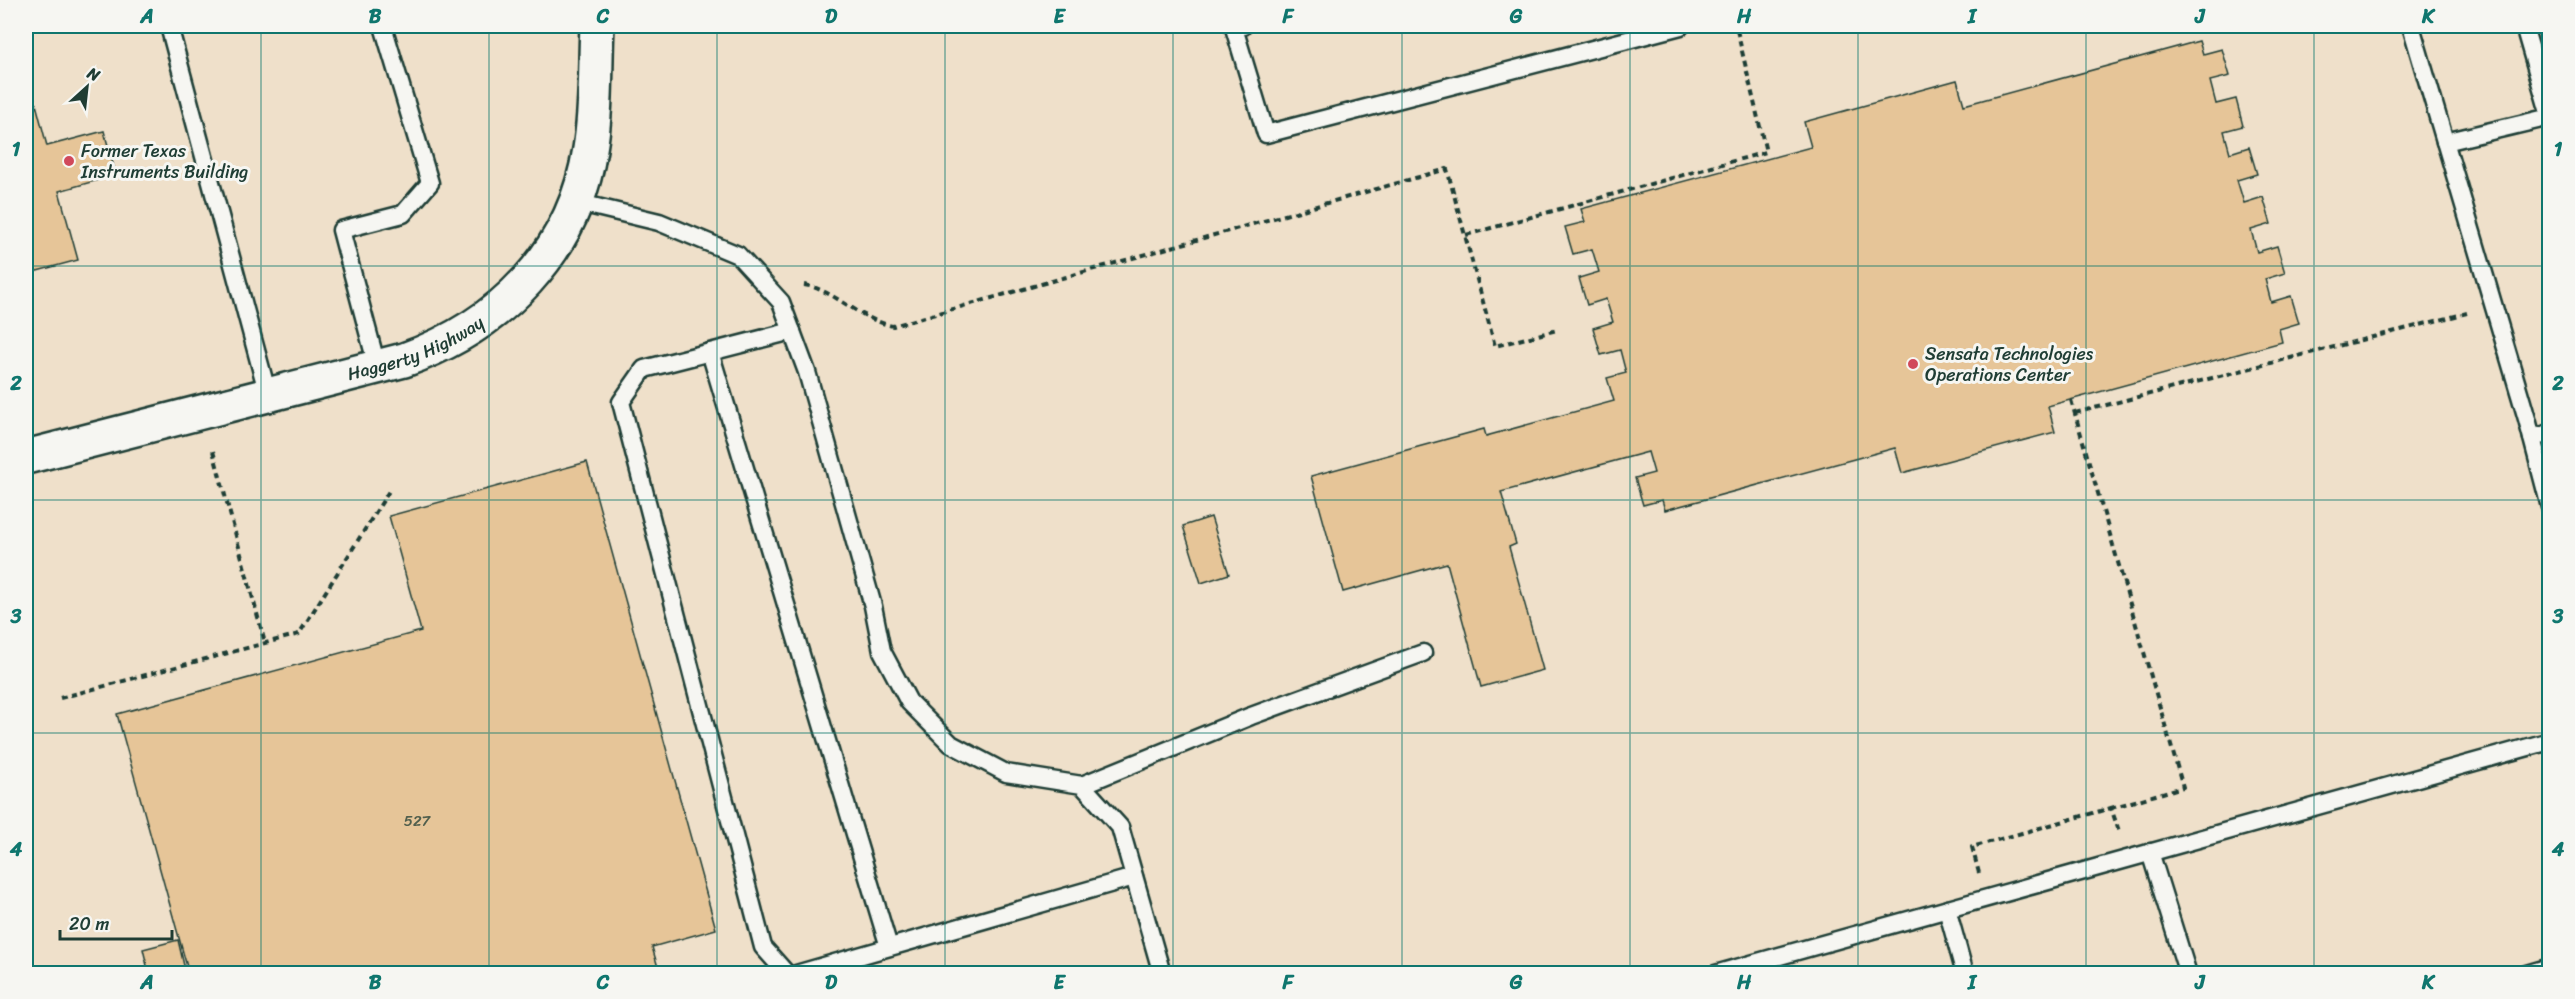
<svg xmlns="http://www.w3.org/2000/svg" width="2575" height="999" font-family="Sriracha,sans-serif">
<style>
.built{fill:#efe0ca}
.building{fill:#e6c598;stroke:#1f3d34;stroke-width:1.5}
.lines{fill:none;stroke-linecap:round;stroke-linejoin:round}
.service-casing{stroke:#1f3d34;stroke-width:21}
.minor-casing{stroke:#1f3d34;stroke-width:38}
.path{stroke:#1f3d34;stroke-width:4;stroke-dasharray:6 4.5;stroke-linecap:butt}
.service{stroke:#f6f6f2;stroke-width:16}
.minor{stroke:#f6f6f2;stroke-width:33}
.grid{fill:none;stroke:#0f766e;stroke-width:1.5;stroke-opacity:0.55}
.poi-dot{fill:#d1495b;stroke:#f6f6f2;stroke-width:2}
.labels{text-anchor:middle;stroke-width:6;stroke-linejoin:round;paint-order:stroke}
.number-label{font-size:15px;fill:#515f4d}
.poi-label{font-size:18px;fill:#1f3d34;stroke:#f6f6f2;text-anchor:start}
.street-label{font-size:18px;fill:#1f3d34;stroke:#f6f6f2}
.neatline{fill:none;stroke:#0f766e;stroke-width:2}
.grid-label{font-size:20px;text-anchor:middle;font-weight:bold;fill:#0f766e}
</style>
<rect width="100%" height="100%" fill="#f3ece0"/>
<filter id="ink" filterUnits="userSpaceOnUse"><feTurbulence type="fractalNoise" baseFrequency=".0167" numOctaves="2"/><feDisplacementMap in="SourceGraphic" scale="12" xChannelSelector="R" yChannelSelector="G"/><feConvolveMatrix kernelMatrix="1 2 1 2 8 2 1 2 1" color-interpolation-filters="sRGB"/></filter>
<g filter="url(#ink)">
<rect class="built" x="26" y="26" width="2523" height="947"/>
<g class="building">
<path d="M2199,41L2203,54L2222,49L2230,76L2210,81L2216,104L2236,99L2243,126L2224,131L2230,153L2249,147L2257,174L2237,180L2244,203L2263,197L2271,224L2251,230L2257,252L2277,246L2285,273L2265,279L2271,302L2291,296L2299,323L2279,329L2282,342L2048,406L2055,432L1902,473L1895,448L1665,510L1662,500L1643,505L1635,478L1654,473L1648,452L1501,492L1516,544L1509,547L1543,670L1481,687L1447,563L1343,592L1311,476L1484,429L1486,436L1614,401L1607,378L1626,373L1620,350L1601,355L1593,328L1613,322L1606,299L1587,305L1579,278L1599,272L1592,249L1573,254L1565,227L1585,222L1581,209L1811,147L1804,122L1957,80L1964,105Z"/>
<path d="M26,66L47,146L104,131L116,175L59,191L78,260L26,274Z"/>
<path d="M587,462L716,929L652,947L660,974H189L117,714L421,631L389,516Z"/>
<path d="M1211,517L1229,574L1201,583L1183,526Z"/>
<path d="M178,940L186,974H149L143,949Z"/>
</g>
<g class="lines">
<g class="service-casing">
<g id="service">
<path d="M169,26L268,395"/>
<path d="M1243,26L1234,28L1266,134L1681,26"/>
<path d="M2411,26L2527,419L2550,507"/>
<path d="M2524,26L2550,116"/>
<path d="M2445,142L2550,117"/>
<path d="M576,202L659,222L738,255L781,302L807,372L873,606L882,651L909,702L951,744L1006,773L1082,785L1120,827L1162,974"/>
<path d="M710,352L889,947"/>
<path d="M377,366L341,230L403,214L430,183L383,26"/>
<path d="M2532,438L2550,433"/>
<path d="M1082,785L1251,716L1423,653"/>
<path d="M2150,852L2188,974"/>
<path d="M1947,909L1965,974"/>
<path d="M787,974L763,947L621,402L644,369L792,331"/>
<path d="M796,974L1134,877"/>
<path d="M1715,974L2550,741"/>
<path d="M2526,974L2550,967"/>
</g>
</g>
<g class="minor-casing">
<g id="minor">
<path id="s1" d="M26,457L404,360C500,326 574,253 590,149C597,108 595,66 597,26"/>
</g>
</g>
<g class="path">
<path d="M1466,235L1766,152L1736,26"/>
<path d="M804,285C833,289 860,320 893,326L1447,169L1495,346L1557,330"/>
<path d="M2071,400L2183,787L2111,808"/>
<path d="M2075,413L2467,313"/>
<path d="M213,451L265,643"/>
<path d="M60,698L299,634L389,491"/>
<path d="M1979,873L1972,847L2111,808L2120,834"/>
</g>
<use href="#service" class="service"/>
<use href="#minor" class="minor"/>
</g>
</g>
<path class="grid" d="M261,26V974M489,26V974M717,26V974M945,26V974M1173,26V974M1402,26V974M1630,26V974M1858,26V974M2086,26V974M2314,26V974M26,266H2550M26,500H2550M26,733H2550"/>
<g class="poi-dot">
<circle cx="69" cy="161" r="6"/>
<circle cx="1913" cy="364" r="6"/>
</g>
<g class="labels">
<g class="number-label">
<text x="417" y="826">527</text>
</g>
<g class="poi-label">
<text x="81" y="157">Former Texas<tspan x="81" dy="21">Instruments Building</tspan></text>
<text x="1925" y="360">Sensata Technologies<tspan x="1925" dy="21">Operations Center</tspan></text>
</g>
<g class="street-label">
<text dy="6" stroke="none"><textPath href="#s1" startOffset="405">Haggerty Highway</textPath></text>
</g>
</g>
<rect width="2575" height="999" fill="none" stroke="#f6f6f2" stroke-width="66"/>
<g transform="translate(87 87) rotate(27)" stroke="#f6f6f2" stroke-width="4.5" paint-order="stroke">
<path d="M0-4.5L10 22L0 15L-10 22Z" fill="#1f3d34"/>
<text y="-9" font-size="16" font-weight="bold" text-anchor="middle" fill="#1f3d34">N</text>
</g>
<path d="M60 930v9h112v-9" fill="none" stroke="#1f3d34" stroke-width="3"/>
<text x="69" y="930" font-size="18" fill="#1f3d34" stroke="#f6f6f2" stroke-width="4.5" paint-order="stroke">20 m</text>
<rect x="33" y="33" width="2509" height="933" class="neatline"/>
<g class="grid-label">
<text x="147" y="23">A</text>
<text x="375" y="23">B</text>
<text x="603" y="23">C</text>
<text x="831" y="23">D</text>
<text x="1059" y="23">E</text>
<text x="1288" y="23">F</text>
<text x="1516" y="23">G</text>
<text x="1744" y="23">H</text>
<text x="1972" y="23">I</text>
<text x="2200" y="23">J</text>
<text x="2428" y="23">K</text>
<text x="16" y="156">1</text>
<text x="2558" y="156">1</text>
<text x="16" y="390">2</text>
<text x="2558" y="390">2</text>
<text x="16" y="623">3</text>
<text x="2558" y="623">3</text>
<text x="16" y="856">4</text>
<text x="2558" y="856">4</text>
<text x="147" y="989">A</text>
<text x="375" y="989">B</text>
<text x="603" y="989">C</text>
<text x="831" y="989">D</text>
<text x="1059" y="989">E</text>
<text x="1288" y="989">F</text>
<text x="1516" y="989">G</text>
<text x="1744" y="989">H</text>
<text x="1972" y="989">I</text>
<text x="2200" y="989">J</text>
<text x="2428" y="989">K</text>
</g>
</svg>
